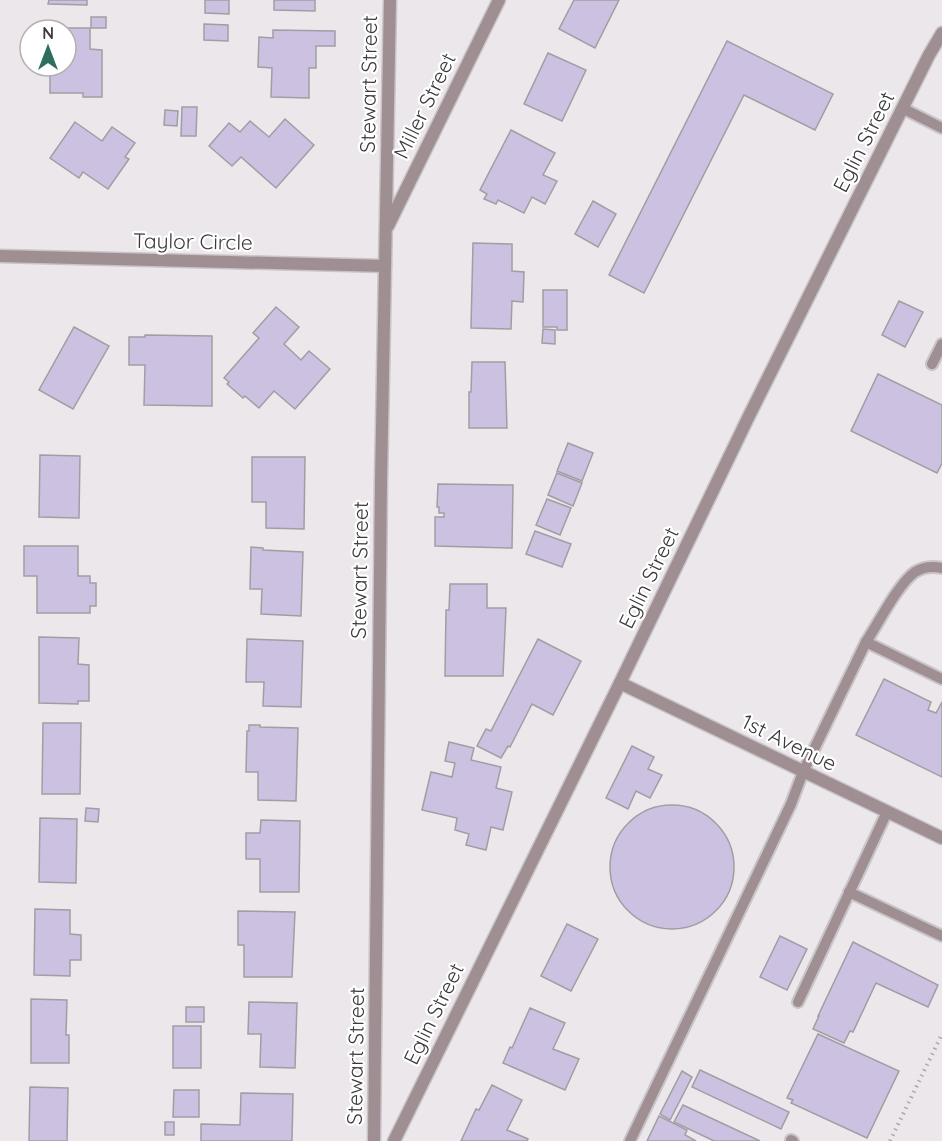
<svg xmlns="http://www.w3.org/2000/svg" width="942" height="1141" font-family="Quicksand,sans-serif">
<style>
.building{fill:#ccc1e0;stroke:#a09ea4;stroke-width:1.5}
.lines{fill:none;stroke-linecap:round;stroke-linejoin:round}
.lane-casing{stroke:#c9c4c8;stroke-width:14}
.street-casing{stroke:#c9c4c8;stroke-width:15}
.path{stroke:#aca9ac;stroke-width:4;stroke-dasharray:1.5 4.5;stroke-linecap:butt}
.lane{stroke:#9f8f92;stroke-width:10}
.street{stroke:#9f8f92;stroke-width:12}
.labels{text-anchor:middle;stroke-width:4.5;stroke-linejoin:round;paint-order:stroke}
.street-label{font-size:21px;fill:#3b393b;stroke:#fff}
</style>
<rect width="100%" height="100%" fill="#ece7eb"/>
<g class="building">
<path d="M49,0H87V5L48,4Z"/>
<path d="M205,0H229V14L205,13Z"/>
<path d="M274,0H315V11L274,10Z"/>
<path d="M574,0H619L595,48L559,29Z"/>
<rect x="91" y="17" width="15" height="11"/>
<path d="M204,24L228,25V41L204,40Z"/>
<path d="M50,28H90V49L102,50V97H83V93H50V66H66V30H50Z"/>
<path d="M273,30L335,31V46H316V68H309V98L271,97L272,68L258,67L259,37L273,38Z"/>
<path d="M727,41L833,94L815,130L744,95L644,293L609,275Z"/>
<path d="M548,53L586,70L562,121L524,104Z"/>
<path d="M182,107H197L196,136H181Z"/>
<path d="M165,110L178,111L177,126L164,125Z"/>
<path d="M285,119L314,145L276,188L241,157L232,166L209,146L229,123L240,132L250,121L269,137Z"/>
<path d="M75,122L102,141L112,127L135,143L125,157L129,159L108,189L83,172L79,178L50,158Z"/>
<path d="M511,130L555,153L543,175L557,181L545,204L532,197L524,213L498,200L496,204L484,199L487,194L480,190Z"/>
<path d="M593,201L616,214L598,247L575,234Z"/>
<path d="M473,243L512,244V271L524,272L523,302L512,301L511,329L471,328Z"/>
<path d="M543,290H567V330H557V327H543Z"/>
<path d="M899,301L923,312L905,347L882,335Z"/>
<path d="M276,307L299,327L284,344L301,360L309,351L330,369L295,409L274,391L259,408L245,396L243,398L227,384L229,382L224,378L259,338L253,333Z"/>
<path d="M74,327L109,346L73,409L39,390Z"/>
<path d="M543,329L555,330V344L542,343Z"/>
<path d="M145,335L212,336V406L144,405L145,365H129V337H145Z"/>
<path d="M472,362H505L507,428H469V392H471Z"/>
<path d="M878,374L942,405V463L937,473L851,431Z"/>
<path d="M568,443L593,453L582,481L557,471Z"/>
<path d="M40,455L80,456L79,518L39,517Z"/>
<path d="M252,457H305L304,529L266,528V502H252Z"/>
<path d="M557,473L582,483L573,506L548,495Z"/>
<path d="M438,484L513,485L512,548L435,546V517H444V513H439V507H437Z"/>
<path d="M547,499L571,508L560,535L536,525Z"/>
<path d="M535,531L571,544L562,567L526,554Z"/>
<path d="M24,546H78V576H90V583H96V606H90V613H37V576H24Z"/>
<path d="M251,547L263,548V550L303,552L301,616L261,614L262,589H250Z"/>
<path d="M450,584H487V608H506L503,676H445L446,610H449Z"/>
<path d="M39,637L79,638L78,664L89,665V701H78V704L39,703Z"/>
<path d="M247,639L303,641L301,707L263,706L264,682H246Z"/>
<path d="M538,639L581,661L553,715L532,704L510,747L508,746L501,758L477,746L486,729L491,731Z"/>
<path d="M884,679L931,702L928,710L936,713L942,702V777L856,735Z"/>
<path d="M43,723H81L80,794H42Z"/>
<path d="M249,725H260V727L298,728L296,801L258,800V772H246L247,731H249Z"/>
<path d="M449,742L474,748L471,760L501,767L496,788L512,792L503,830L491,827L486,850L466,845L469,834L455,830L457,818L422,810L431,772L452,777L455,763L445,761Z"/>
<path d="M632,746L654,757L648,769L662,775L650,798L636,791L628,809L606,798Z"/>
<circle cx="672" cy="867" r="62"/>
<path d="M86,808L99,809L98,822L85,821Z"/>
<path d="M40,818L77,819L76,883L39,882Z"/>
<path d="M261,820L300,821L299,892H260V859H246V833H260Z"/>
<path d="M35,909L70,910V934L81,935V960H70V976L34,975Z"/>
<path d="M238,911L295,912L292,977H244V945H238Z"/>
<path d="M567,924L598,939L571,991L541,976Z"/>
<path d="M780,936L807,949L787,990L760,977Z"/>
<path d="M853,942L938,985L928,1007L876,983L853,1032L850,1031L844,1043L813,1029L819,1016H818Z"/>
<path d="M31,999L67,1000L66,1035H69V1063H31Z"/>
<path d="M249,1002L297,1003L295,1068L260,1067L261,1034H248Z"/>
<rect x="186" y="1007" width="18" height="15"/>
<path d="M530,1008L565,1023L553,1049L579,1059L565,1090L503,1063L510,1047L512,1048Z"/>
<rect x="173" y="1026" width="28" height="42"/>
<path d="M818,1034L899,1071L867,1138L791,1103L793,1100L787,1098Z"/>
<path d="M700,1070L789,1112L781,1129L692,1087Z"/>
<path d="M682,1071L692,1077L670,1120L660,1114Z"/>
<path d="M492,1085L522,1100L507,1130L528,1139L527,1141H461L476,1109L479,1110Z"/>
<path d="M30,1087L68,1088L67,1141H29Z"/>
<path d="M174,1090H199V1117H173Z"/>
<path d="M241,1093L293,1094L292,1141H201V1124L240,1125Z"/>
<path d="M683,1105L760,1141H714L674,1122Z"/>
<path d="M659,1116L687,1130L685,1135L696,1141H647Z"/>
<rect x="165" y="1122" width="9" height="13"/>
</g>
<g class="lines">
<g class="lane-casing">
<g id="lane">
<path d="M902,108L942,128"/>
<path d="M932,364L942,344"/>
<path d="M866,642C878,624 898,584 915,572C923,567 933,566 942,568"/>
<path d="M849,892L942,936"/>
<path d="M798,1002L887,812"/>
<path d="M791,1140L793,1141"/>
<path d="M630,1141L791,804L803,772L866,642L942,679"/>
</g>
</g>
<g class="street-casing">
<g id="street">
<path d="M388,226L499,0"/>
<path d="M0,256L385,266"/>
<path d="M620,683L942,838"/>
<path d="M374,1141L381,481L390,0"/>
<path d="M394,1141L620,683L748,418L929,55L942,33"/>
</g>
</g>
<path class="path" d="M890,1141L942,1034"/>
<use href="#lane" class="lane"/>
<use href="#street" class="street"/>
</g>
<g class="labels">
<g class="street-label">
<text transform="translate(369 84) rotate(-89)" y="7">Stewart Street</text>
<text transform="translate(425 106) rotate(-64)" y="7">Miller Street</text>
<text transform="translate(864 142) rotate(-63)" y="7">Eglin Street</text>
<text transform="translate(193 242) rotate(1)" y="7">Taylor Circle</text>
<text transform="translate(360 570) rotate(-89)" y="7">Stewart Street</text>
<text transform="translate(649 578) rotate(-64)" y="7">Eglin Street</text>
<text transform="translate(789 743) rotate(26)" y="7">1st Avenue</text>
<text transform="translate(434 1014) rotate(-64)" y="7">Eglin Street</text>
<text transform="translate(356 1056) rotate(-89)" y="7">Stewart Street</text>
</g>
</g>
<g transform="translate(48 48)"><circle r="28" fill="#ffffff" stroke="#b1b0b1" stroke-width="1.5"/>
<path d="M0-4.5L10 22L0 15L-10 22Z" fill="#2c6f60"/>
<text y="-9" font-size="16" font-weight="bold" text-anchor="middle" fill="#3b393b">N</text>
</g>
</svg>
